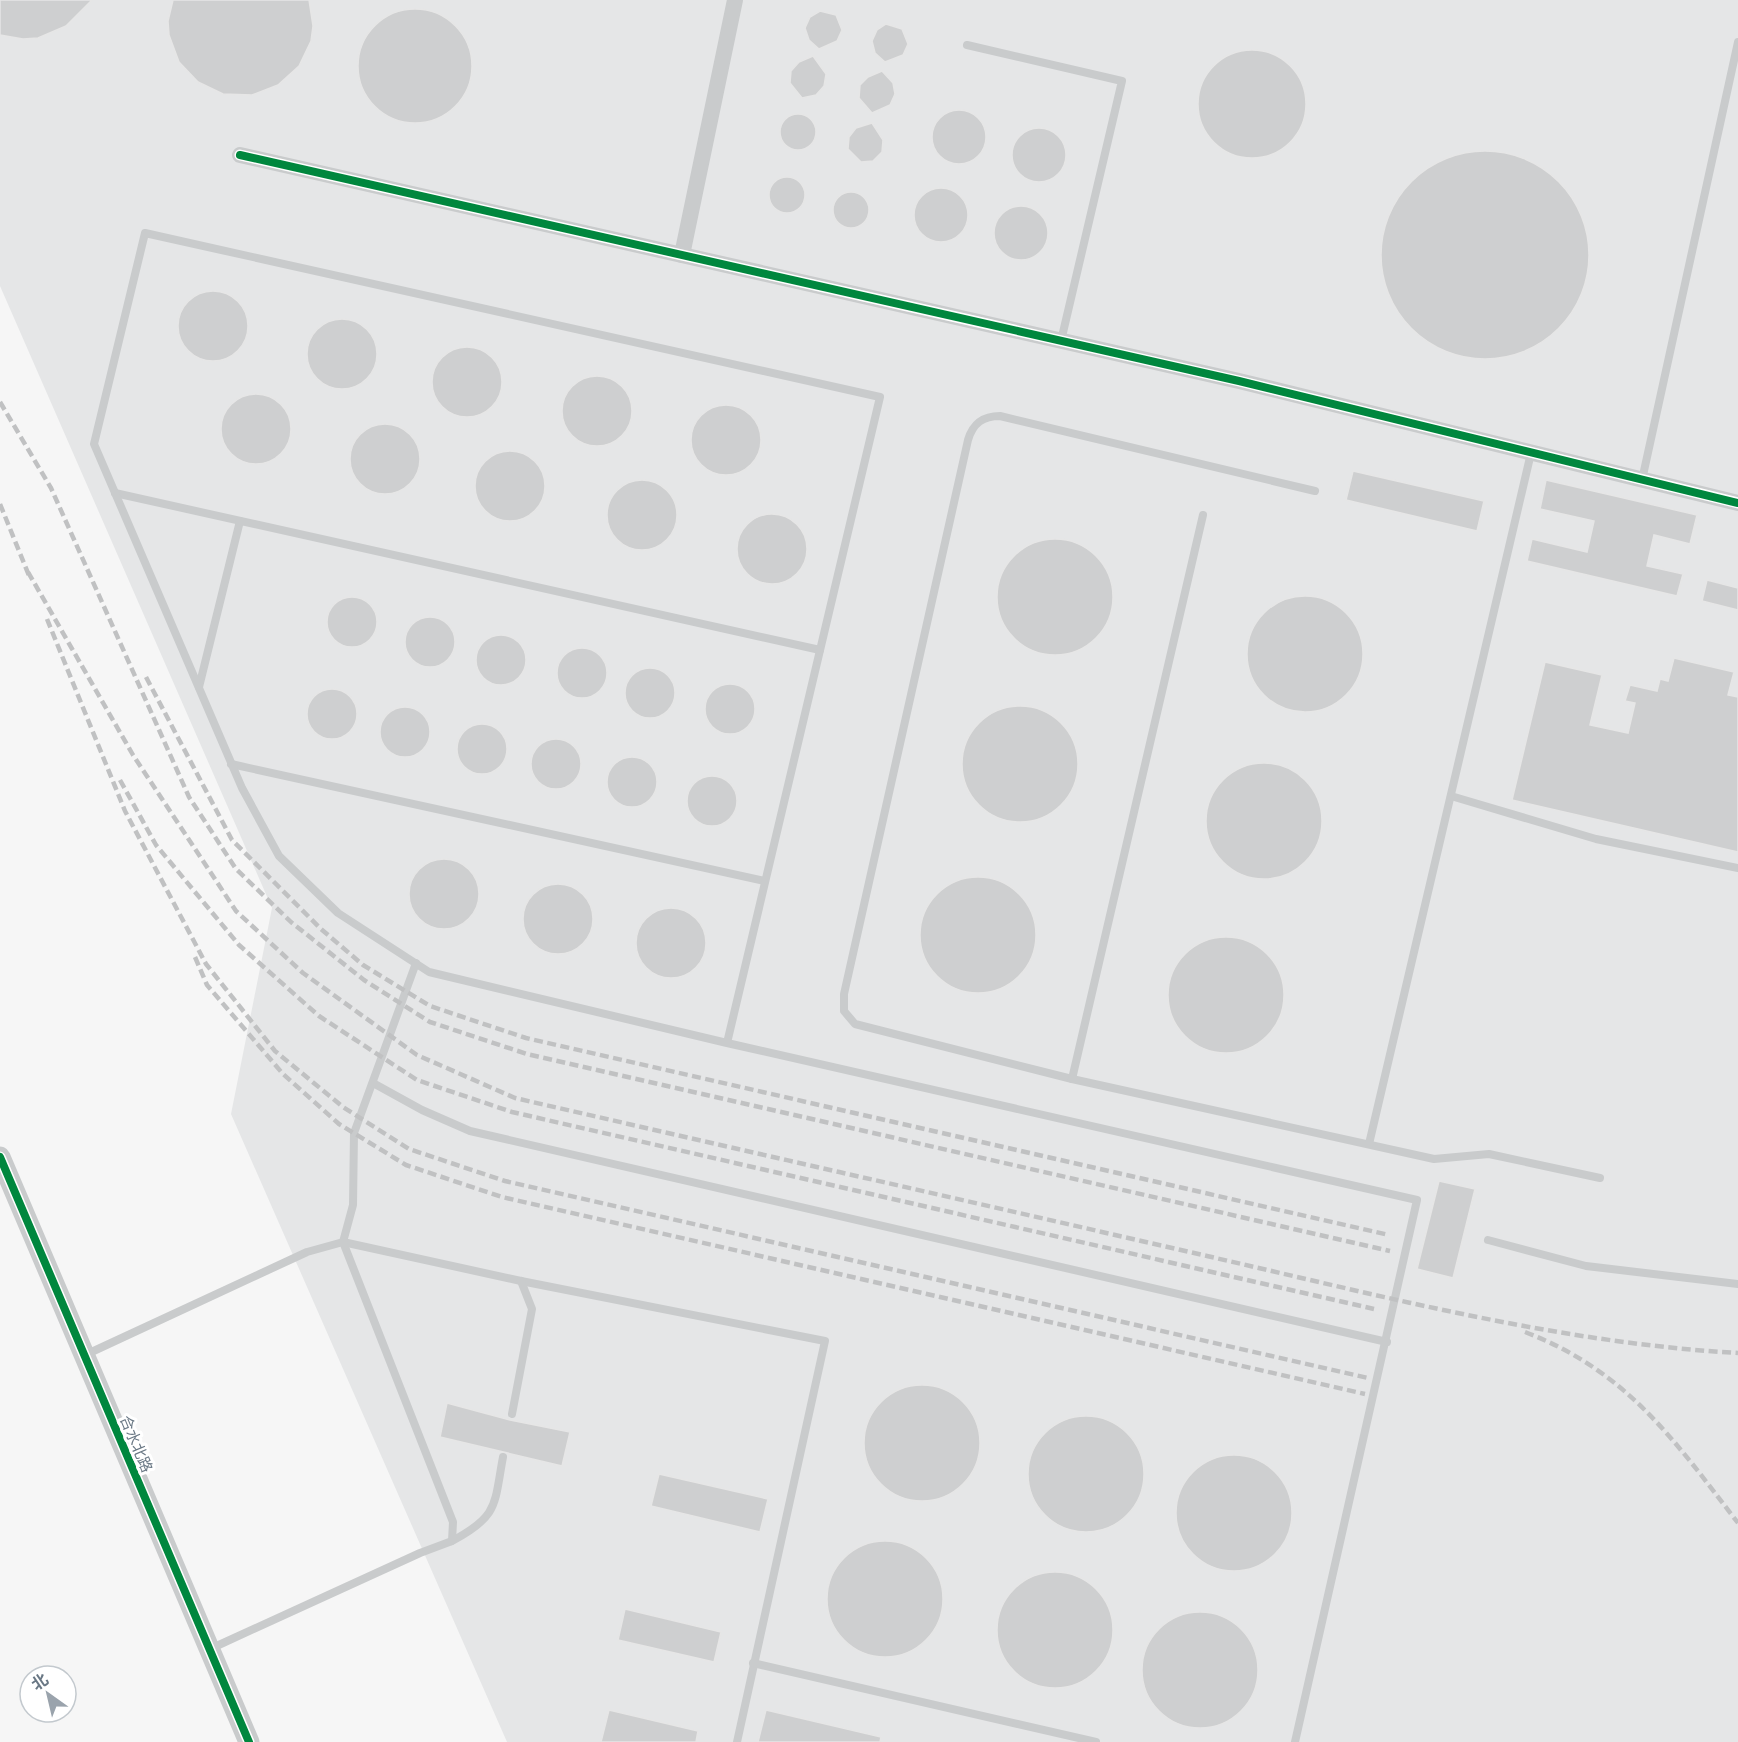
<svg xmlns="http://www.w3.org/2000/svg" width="1738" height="1742" font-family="Roboto,'Noto Sans SC',sans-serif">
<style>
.built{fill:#e5e6e7}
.building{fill:#cecfd0;stroke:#e6e6e6;stroke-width:1.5}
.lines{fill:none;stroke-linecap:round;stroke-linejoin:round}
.service{stroke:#c9cbcc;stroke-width:8}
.minor{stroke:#c9cbcc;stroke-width:16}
.tertiary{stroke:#c9cbcc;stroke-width:21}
.rail{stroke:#c0c1c2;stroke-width:4.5;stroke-dasharray:9 4.5;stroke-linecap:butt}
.cycleway-casing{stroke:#fff;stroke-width:11}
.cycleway{stroke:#00873e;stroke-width:8}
.labels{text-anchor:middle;stroke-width:6;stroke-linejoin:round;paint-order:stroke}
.street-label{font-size:15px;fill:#697784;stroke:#fff}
</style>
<rect width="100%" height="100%" fill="#f6f6f6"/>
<path class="built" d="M0,0H1738V1742H507L231,1114L272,908L0,286Z"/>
<g class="building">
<path d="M0,0H92L66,26L38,38L23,39L0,35Z"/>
<path d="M173,0H309L313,26L311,41L299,66L278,85L252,95L223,94L198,82L179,62L169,35L168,21Z"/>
<circle cx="415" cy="66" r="57"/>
<path d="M820,11L836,15L842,30L837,41L819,49L809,40L805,28L810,17Z"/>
<path d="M886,24L902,29L908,44L903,55L885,62L875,53L872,41L877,30Z"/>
<circle cx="1252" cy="104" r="54"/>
<path d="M813,56L826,74L824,86L816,95L802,98L790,83L791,71L799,62Z"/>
<path d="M882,71L893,83L895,94L890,105L872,113L859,98L860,85L868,77Z"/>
<circle cx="959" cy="137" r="27"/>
<circle cx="798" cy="132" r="18"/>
<path d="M872,123L883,140L882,152L873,161L861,162L848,149L849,137L856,128Z"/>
<circle cx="1039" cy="155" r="27"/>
<circle cx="1485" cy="255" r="104"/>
<circle cx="787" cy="195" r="18"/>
<circle cx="941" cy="215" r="27"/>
<circle cx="851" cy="210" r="18"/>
<circle cx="1021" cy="233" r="27"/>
<circle cx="213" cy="326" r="35"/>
<circle cx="342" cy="354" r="35"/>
<circle cx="467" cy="382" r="35"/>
<circle cx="597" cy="411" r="35"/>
<circle cx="256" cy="429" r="35"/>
<circle cx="726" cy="440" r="35"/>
<circle cx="385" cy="459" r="35"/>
<circle cx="510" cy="486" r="35"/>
<path d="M1353,471L1484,501L1477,531L1346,500Z"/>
<path d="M1546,480L1697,515L1690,544L1654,535L1647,566L1683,574L1677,596L1527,561L1532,539L1587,552L1594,521L1540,509Z"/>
<circle cx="642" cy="515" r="35"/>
<circle cx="772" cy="549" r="35"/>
<circle cx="1055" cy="597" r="58"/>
<path d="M1707,580L1738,588V610L1702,601Z"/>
<circle cx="1305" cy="654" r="58"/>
<circle cx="352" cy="622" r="25"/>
<circle cx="430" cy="642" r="25"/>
<circle cx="501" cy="660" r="25"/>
<circle cx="582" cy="673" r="25"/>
<path d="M1674,658L1734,672L1728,695L1738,697V852L1512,800L1545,662L1602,675L1590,725L1628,733L1635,703L1625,701L1630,685L1657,691L1660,679L1668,681Z"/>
<circle cx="650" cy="693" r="25"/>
<circle cx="730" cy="709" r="25"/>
<circle cx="332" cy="714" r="25"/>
<circle cx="1020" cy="764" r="58"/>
<circle cx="405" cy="732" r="25"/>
<circle cx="482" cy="749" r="25"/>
<circle cx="556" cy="764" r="25"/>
<circle cx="632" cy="782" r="25"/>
<circle cx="1264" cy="821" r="58"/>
<circle cx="712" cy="801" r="25"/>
<circle cx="444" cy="894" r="35"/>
<circle cx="978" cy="935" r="58"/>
<circle cx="558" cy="919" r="35"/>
<circle cx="671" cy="943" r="35"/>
<circle cx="1226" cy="995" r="58"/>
<path d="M1439,1181L1475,1189L1453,1278L1417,1269Z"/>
<circle cx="922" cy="1443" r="58"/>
<path d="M447,1403L510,1420L570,1432L562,1466L440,1437Z"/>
<circle cx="1086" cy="1474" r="58"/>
<circle cx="1234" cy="1513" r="58"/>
<path d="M659,1474L768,1499L760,1532L651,1506Z"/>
<circle cx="885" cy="1599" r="58"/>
<circle cx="1055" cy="1630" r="58"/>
<path d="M625,1609L721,1632L714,1662L618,1640Z"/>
<circle cx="1200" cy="1670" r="58"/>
<path d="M609,1710L698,1731L696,1742H601Z"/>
<path d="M766,1710L881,1737L880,1742H758Z"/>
</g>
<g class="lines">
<g class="service">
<path d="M967,45L1122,81L1061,341"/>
<path d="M1642,480L1738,42"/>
<path d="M115,493L820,650"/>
<path d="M1203,515L1072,1079L855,1024L844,1011V994L968,440C973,423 983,416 1000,416L1315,491"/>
<path d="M199,687L240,521"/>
<path d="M231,764L765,881"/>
<path d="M1451,796L1596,839L1738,868"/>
<path d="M727,1043L880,397L145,233L94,444L242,788L279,856L338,913L429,972L727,1043L1417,1200L1295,1742"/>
<path d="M1072,1079L1434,1159L1489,1154L1600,1178"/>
<path d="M373,1083L422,1110L470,1131L1387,1342"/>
<path d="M1369,1144L1531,453"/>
<path d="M1488,1240L1586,1266L1738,1284"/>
<path d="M85,1355L307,1252L343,1242L521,1281L825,1341L737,1742"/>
<path d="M512,1414L532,1309L521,1281"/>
<path d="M452,1541C499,1516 494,1505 503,1457"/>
<path d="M210,1649L420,1553L452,1541L453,1522L343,1242L353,1205L354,1133L416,963"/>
<path d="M753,1663L1096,1742"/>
</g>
<g class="minor">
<path d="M240,155L1239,381L1738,503"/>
<path d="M682,255L735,0"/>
</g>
<path class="tertiary" d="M0,1157L249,1742"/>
<g class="rail">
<path d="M0,402L51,488L189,797L236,869L291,922L364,980L430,1022L527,1054L1390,1251"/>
<path d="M0,504L30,578"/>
<path d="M28,572L133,755L236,911L303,973L417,1055L515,1098C746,1151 976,1203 1207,1256C1382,1296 1559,1343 1738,1353"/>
<path d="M47,619L125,811L206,964L275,1051L343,1107L409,1149L505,1181L1368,1378"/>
<path d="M146,677L232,840L321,929L363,965L430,1006L526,1038L1389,1235"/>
<path d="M120,780L156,845L239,945L319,1016L417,1080L512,1112L1374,1309"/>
<path d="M195,957L207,985L283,1074L339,1124L406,1165L502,1197L1365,1394"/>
<path d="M1525,1332C1627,1371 1674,1440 1738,1523"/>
</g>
<g class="cycleway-casing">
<g id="cycleway">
<path d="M240,155L1239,381L1738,503"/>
<path d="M0,1157L249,1742"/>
</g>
</g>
<use href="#cycleway" class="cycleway"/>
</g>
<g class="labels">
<g class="street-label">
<text transform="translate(136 1444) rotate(67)" y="5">合水北路</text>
</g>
</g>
<g transform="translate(48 1694) rotate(326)"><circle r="28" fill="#ffffff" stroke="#c3c9ce" stroke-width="1.5"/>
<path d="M0-4.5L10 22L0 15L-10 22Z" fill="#9aa3ac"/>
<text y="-9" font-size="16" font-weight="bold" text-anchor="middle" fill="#697784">北</text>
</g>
</svg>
